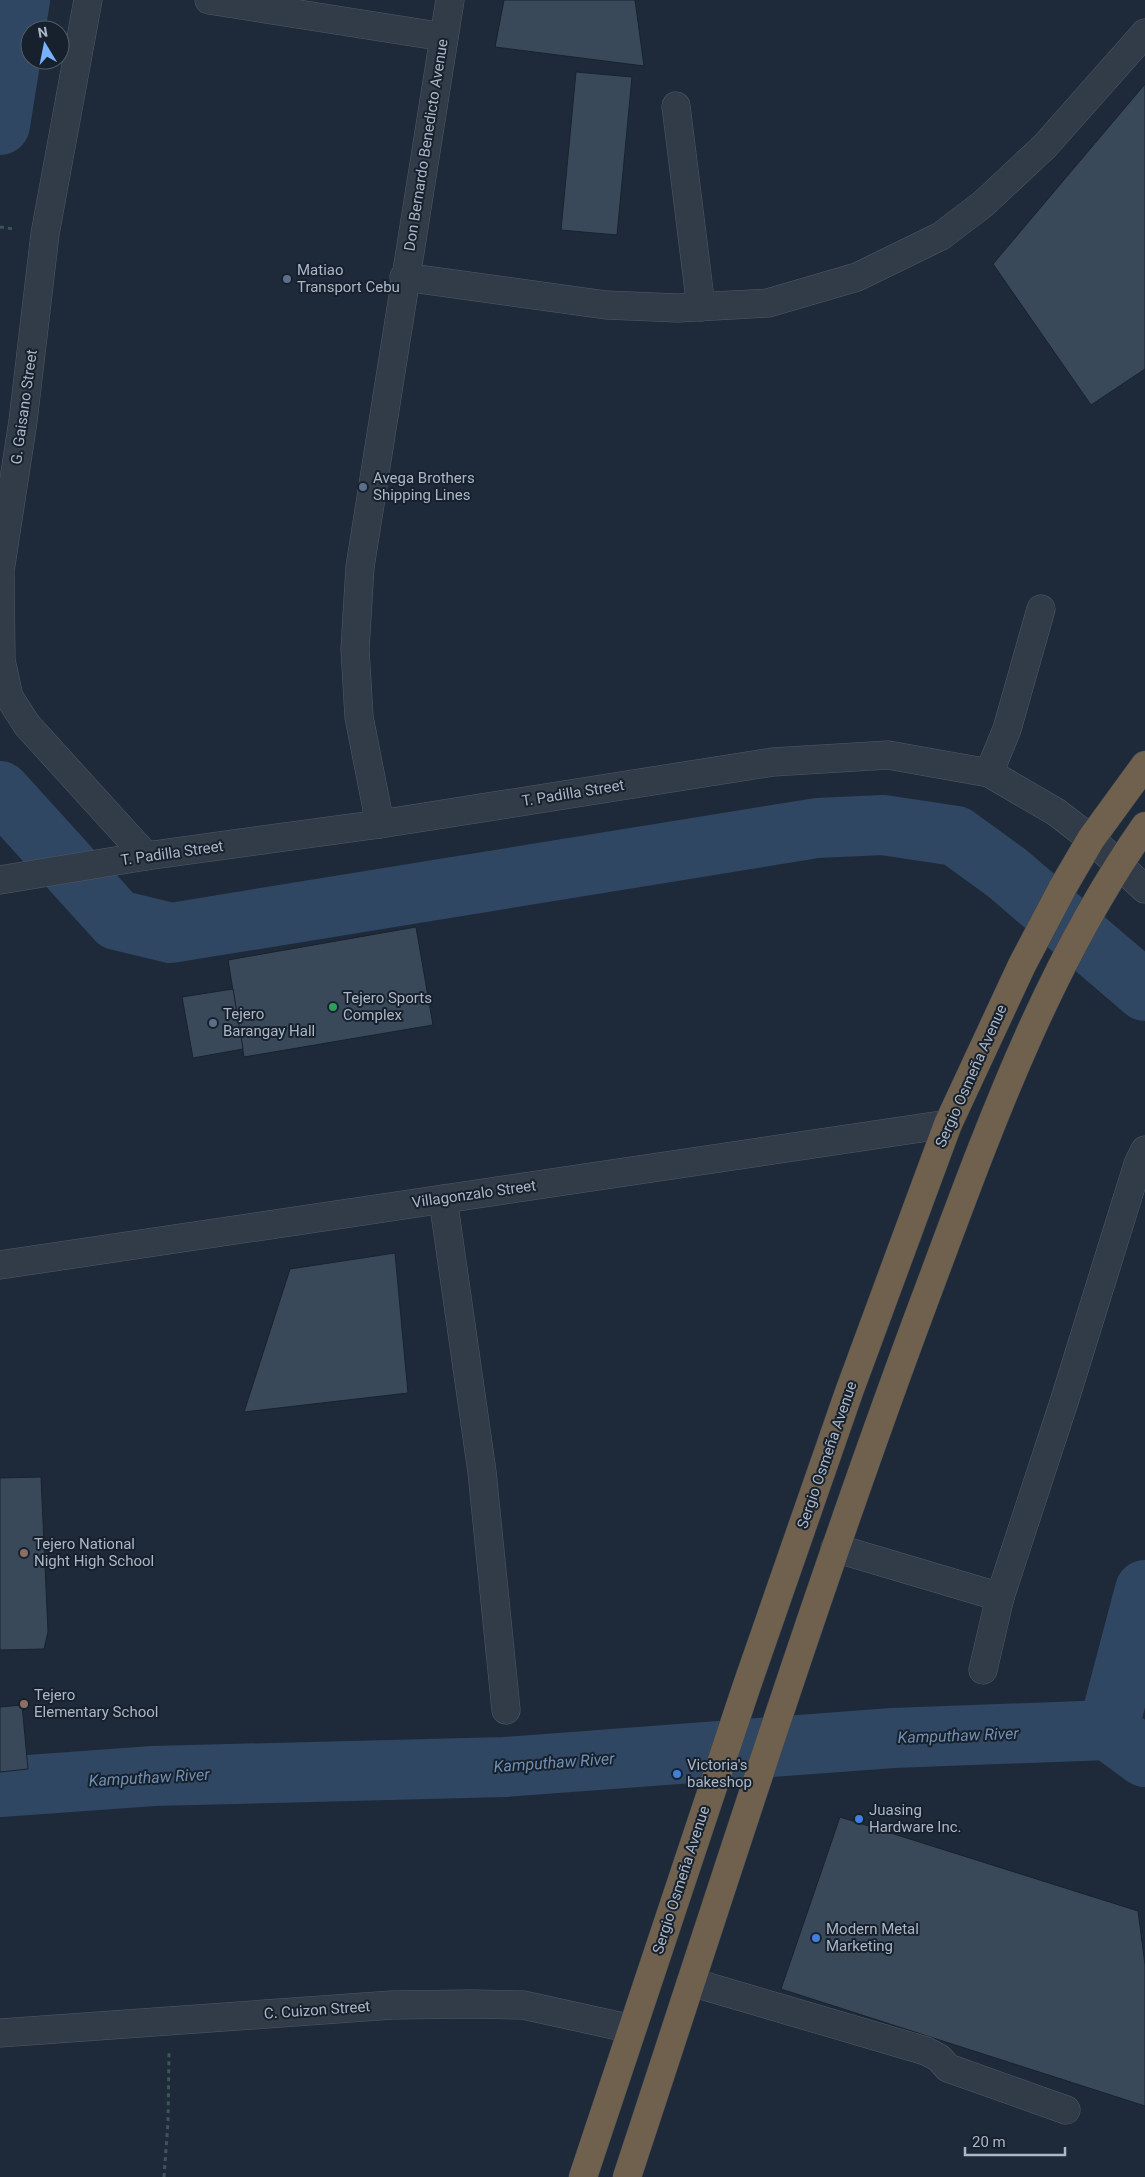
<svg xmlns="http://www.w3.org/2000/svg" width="1145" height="2177" font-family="Roboto,sans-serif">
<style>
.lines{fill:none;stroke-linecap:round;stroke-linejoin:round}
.river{stroke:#2f4762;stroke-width:60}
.building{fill:#394959;stroke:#19232f}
.minor-casing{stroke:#4f5a67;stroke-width:29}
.highway-casing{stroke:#394450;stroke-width:29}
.path{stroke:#3d5557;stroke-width:3;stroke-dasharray:4 4;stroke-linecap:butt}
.minor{stroke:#323c49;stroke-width:28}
.highway{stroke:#70614e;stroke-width:28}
.service-dot{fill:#5c6f8a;stroke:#17212d;stroke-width:2}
.leisure-dot{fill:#2e9e5b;stroke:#17212d;stroke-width:2}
.education-dot{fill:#8d6e63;stroke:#17212d;stroke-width:2}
.shop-dot{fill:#3f7fe0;stroke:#17212d;stroke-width:2}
.labels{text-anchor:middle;stroke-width:4;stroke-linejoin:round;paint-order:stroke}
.street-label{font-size:15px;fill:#abb7c6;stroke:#17212d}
.poi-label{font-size:15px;fill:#abb7c6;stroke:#17212d;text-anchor:start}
.water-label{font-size:16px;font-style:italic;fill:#718fb2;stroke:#17212d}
</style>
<rect width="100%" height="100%" fill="#1e2a39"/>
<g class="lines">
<g class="river">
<path d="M0,125L20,0"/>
<path d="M0,791L117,920L171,933L817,828L883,825L956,836L1007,873L1145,991"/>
<path d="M1108,1730L1145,1590"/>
<path d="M1108,1730L1145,1757"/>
<path d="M0,1787L153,1776L505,1767L893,1738L1108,1730"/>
</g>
</g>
<g class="building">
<path d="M504,0H635L644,66L495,47Z"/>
<path d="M576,72L632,77L617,235L561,230Z"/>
<path d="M1145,84V369L1091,405L993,264Z"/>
<path d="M416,927L433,1025L244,1057L228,960Z"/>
<path d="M233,989L243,1049L193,1058L182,997Z"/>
<path d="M395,1253L408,1393L244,1412L290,1269Z"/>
<path d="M41,1477L48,1632L44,1649L0,1650V1478Z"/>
<path d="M22,1705L28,1769L0,1772V1707Z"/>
<path d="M840,1817L1138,1911L1145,1965V2106L781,1989Z"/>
</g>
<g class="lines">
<g class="minor-casing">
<g id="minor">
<path d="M88,0L45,234L23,421L0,571L1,660L9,697L27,725L146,856"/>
<path d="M209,0L444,37"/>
<path d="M676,106L701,307"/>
<path d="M404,277L606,305L678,308L768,303L857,277L941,236L983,204L1045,146L1145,33"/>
<path d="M989,773L1007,729L1041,609"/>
<path d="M380,824L359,717L355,649L360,567L450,0"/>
<path d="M0,880L146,856L380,824L773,762L888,755L989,773L1056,812L1091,839L1145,889"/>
<path d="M443,1199L482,1472L506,1710"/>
<path d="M0,1265L948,1124"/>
<path d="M835,1548L1000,1597"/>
<path d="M983,1670L1000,1597L1064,1402L1138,1164L1145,1150"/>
<path d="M691,1982L926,2051L939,2058L948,2068L1066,2110"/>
<path d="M0,2033L392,2005L472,2004L523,2005L632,2029"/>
</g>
</g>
<g class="highway-casing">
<g id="highway">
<path d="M583,2177L746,1688L849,1392L948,1124L1022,965L1063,887L1091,839L1145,765"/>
<path d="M627,2177C723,1886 815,1594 922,1307C984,1142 1043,971 1145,826"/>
</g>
</g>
<g class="path">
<path d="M0,227L14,229"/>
<path d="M164,2177L168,2122L169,2053"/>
</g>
<use href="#minor" class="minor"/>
<use href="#highway" class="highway"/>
</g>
<g class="service-dot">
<circle cx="287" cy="279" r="5"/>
<circle cx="363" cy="487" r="5"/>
<circle cx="213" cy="1023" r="5"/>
</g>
<circle class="leisure-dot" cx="333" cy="1007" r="5"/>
<g class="education-dot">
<circle cx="24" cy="1553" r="5"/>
<circle cx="24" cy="1704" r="5"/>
</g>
<g class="shop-dot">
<circle cx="677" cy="1774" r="5"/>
<circle cx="859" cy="1819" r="5"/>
<circle cx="816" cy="1938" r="5"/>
</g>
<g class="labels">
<g class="street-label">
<text transform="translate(426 145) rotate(-81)" y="5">Don Bernardo Benedicto Avenue</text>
<text transform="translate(24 407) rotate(-82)" y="5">G. Gaisano Street</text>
<text transform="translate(573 793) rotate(-9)" y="5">T. Padilla Street</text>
<text transform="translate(172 853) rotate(-8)" y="5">T. Padilla Street</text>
<text transform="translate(971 1076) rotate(-66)" y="5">Sergio Osmeña Avenue</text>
<text transform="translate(474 1194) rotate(-8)" y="5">Villagonzalo Street</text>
<text transform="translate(827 1455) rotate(-71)" y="5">Sergio Osmeña Avenue</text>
<text transform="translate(681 1880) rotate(-72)" y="5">Sergio Osmeña Avenue</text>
<text transform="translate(317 2010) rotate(-4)" y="5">C. Cuizon Street</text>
</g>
<g class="poi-label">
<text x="297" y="275">Matiao<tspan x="297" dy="17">Transport Cebu</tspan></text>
<text x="373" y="483">Avega Brothers<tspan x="373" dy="17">Shipping Lines</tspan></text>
<text x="343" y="1003">Tejero Sports<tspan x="343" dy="17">Complex</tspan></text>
<text x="223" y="1019">Tejero<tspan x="223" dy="17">Barangay Hall</tspan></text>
<text x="34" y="1549">Tejero National<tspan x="34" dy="17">Night High School</tspan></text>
<text x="34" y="1700">Tejero<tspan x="34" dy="17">Elementary School</tspan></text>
<text x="687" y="1770">Victoria's<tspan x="687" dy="17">bakeshop</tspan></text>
<text x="869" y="1815">Juasing<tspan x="869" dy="17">Hardware Inc.</tspan></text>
<text x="826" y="1934">Modern Metal<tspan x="826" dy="17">Marketing</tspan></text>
</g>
<g class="water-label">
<text transform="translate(958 1735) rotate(-2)" y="6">Kamputhaw River</text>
<text transform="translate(554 1762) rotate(-4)" y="6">Kamputhaw River</text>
<text transform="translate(149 1777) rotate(-3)" y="6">Kamputhaw River</text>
</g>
</g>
<g transform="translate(45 45) rotate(350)"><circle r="24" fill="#17212d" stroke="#525d6a"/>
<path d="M0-4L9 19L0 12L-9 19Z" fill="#78b2ff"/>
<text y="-8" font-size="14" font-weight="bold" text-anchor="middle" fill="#abb7c6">N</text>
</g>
<path d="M965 2147v8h100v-8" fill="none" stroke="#abb7c6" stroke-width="2.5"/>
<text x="972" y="2147" font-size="15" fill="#abb7c6" stroke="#17212d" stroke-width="4" paint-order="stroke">20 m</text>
</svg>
